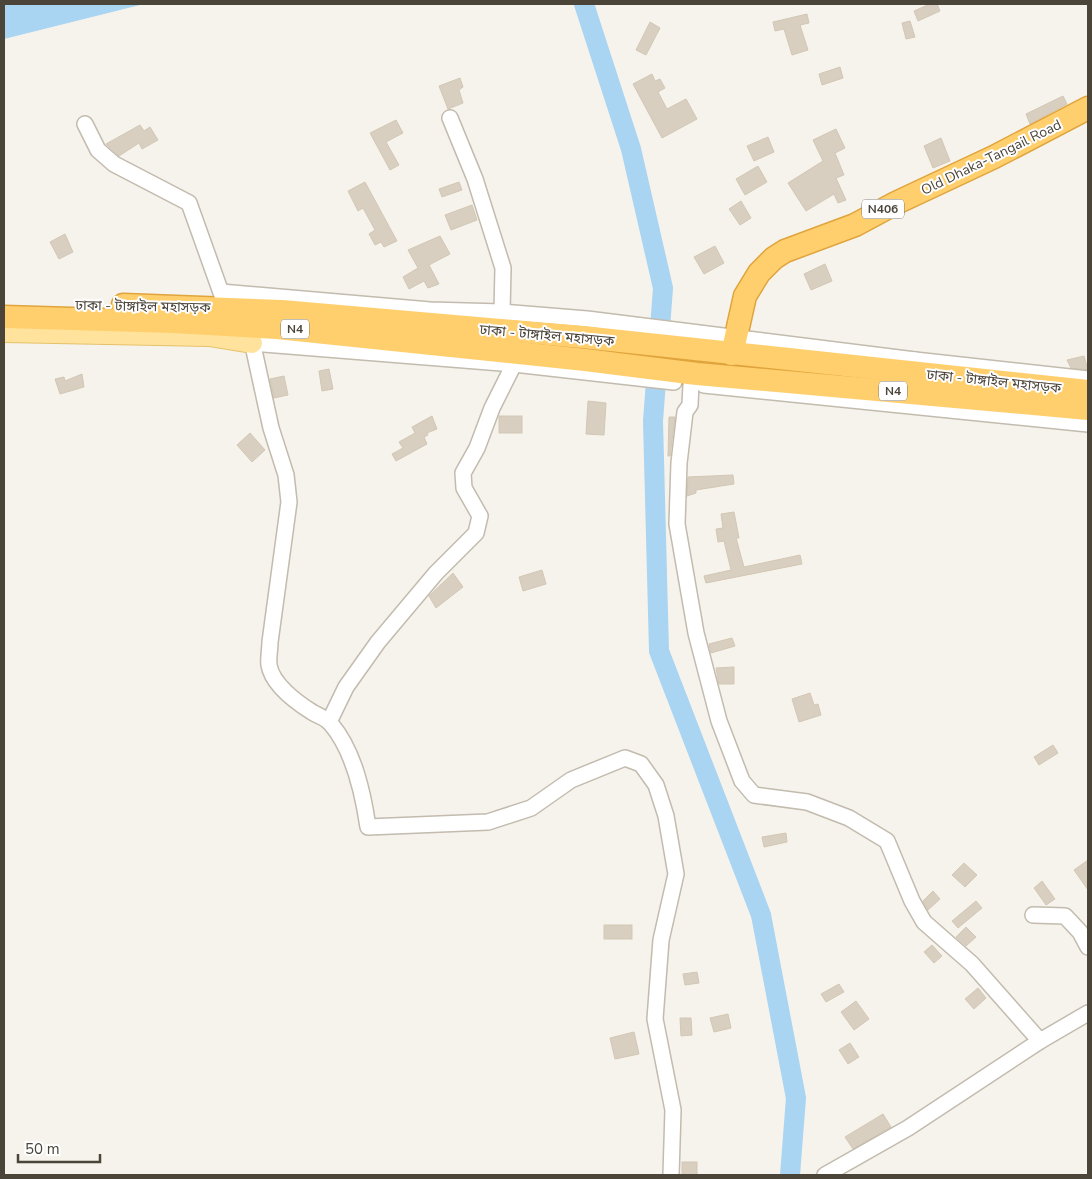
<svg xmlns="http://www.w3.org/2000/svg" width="1092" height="1179" font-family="'Nunito Sans','Noto Sans Bengali',sans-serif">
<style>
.water{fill:#a9d4f2}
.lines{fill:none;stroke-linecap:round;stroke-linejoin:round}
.river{stroke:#a9d4f2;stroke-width:20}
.building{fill:#d8cfc1;stroke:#d3c7b4}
.minor-casing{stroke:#c2bbae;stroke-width:18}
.major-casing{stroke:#e6c16a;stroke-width:22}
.highway-casing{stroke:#e0a43c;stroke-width:25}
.minor{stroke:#fff;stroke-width:15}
.major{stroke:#ffe39c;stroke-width:20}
.highway{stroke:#ffcf6e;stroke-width:22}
.labels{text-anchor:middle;stroke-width:4;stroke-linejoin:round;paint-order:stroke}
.shield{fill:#fff;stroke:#817c74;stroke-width:1}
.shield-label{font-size:12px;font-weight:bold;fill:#4b4439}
.street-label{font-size:14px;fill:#4b4439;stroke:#fff}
</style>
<rect width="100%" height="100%" fill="#f6f3ec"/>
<path class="water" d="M4,4H144L4,39Z"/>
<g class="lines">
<path class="river" d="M584,4L631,149L663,288L653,421L659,651L761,915L796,1098L790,1175"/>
</g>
<g class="building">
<path d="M930,4H937L940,11L918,21L914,11Z"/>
<path d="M807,14L809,23L800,25L808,50L792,55L784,29L775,31L773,22Z"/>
<path d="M910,21L915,37L906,39L902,23Z"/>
<path d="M650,22L660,28L646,55L636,50Z"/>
<path d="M840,67L843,78L822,85L819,74Z"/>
<path d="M652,74L655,81L660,79L665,88L658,92L667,109L686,99L697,119L662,138L633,84Z"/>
<path d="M460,78L463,87L459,90L463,103L448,109L439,86Z"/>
<path d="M1063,96L1067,104L1030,124L1026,114Z"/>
<path d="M396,120L403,133L386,142L399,165L390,170L370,133Z"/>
<path d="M140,125L144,131L150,127L158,140L142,149L139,143L119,156L106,144Z"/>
<path d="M836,129L845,148L835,153L844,175L836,178L846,200L838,203L834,194L806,211L788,183L823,161L813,140Z"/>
<path d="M768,137L774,152L754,161L747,146Z"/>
<path d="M941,138L950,161L933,168L924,146Z"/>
<path d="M758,166L767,182L745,195L736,179Z"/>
<path d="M365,182L397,241L384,247L381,242L375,245L369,234L375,230L363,208L358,211L348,191Z"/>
<path d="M459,182L462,190L442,197L439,189Z"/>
<path d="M741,201L751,218L740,225L729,209Z"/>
<path d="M472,205L477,220L451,230L445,215Z"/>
<path d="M65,234L73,252L59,259L50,242Z"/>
<path d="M440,236L450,254L429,265L439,284L428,288L424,281L409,289L403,277L418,268L408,250Z"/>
<path d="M715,246L724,263L704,274L694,257Z"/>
<path d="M825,264L832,281L811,290L804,274Z"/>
<path d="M1084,356L1088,370L1071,368L1067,360Z"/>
<path d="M329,369L333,389L322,391L319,371Z"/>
<path d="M82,374L84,387L60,394L55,379L64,377L65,381Z"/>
<path d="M284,376L288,395L274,398L270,379Z"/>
<path d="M588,401L606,403L604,435L586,434Z"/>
<path d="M432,416L437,429L427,433L428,435L424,437L427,444L396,461L392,454L403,448L399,442L415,433L412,427Z"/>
<rect x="499" y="416" width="23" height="17"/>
<path d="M669,417H675L670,456H668Z"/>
<path d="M250,433L265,450L252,462L237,445Z"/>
<path d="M733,475L734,484L696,490V493L687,496L688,477Z"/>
<path d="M734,512L739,538H736L744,567L800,555L802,564L706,583L704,576L731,570L724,541L718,542L716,529L723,528L721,514Z"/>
<path d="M542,570L546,584L523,591L519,577Z"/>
<path d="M453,573L463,587L436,608L429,596Z"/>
<path d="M732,638L735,646L711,653L709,644Z"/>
<path d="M734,667V684H719L716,668Z"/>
<path d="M810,693L814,705L818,704L821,715L799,722L792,699Z"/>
<path d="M1053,745L1058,753L1039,765L1034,757Z"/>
<path d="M786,833L787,842L764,847L762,837Z"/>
<path d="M1088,860V890L1074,870Z"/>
<path d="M964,863L977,875L965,887L952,875Z"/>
<path d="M1042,881L1055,899L1046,905L1034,888Z"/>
<path d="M933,891L940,899L928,910L923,901Z"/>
<path d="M976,901L982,908L958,928L952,921Z"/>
<rect x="604" y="925" width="28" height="14"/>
<path d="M966,927L976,937L966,946L956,937Z"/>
<path d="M932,945L942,956L934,963L924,952Z"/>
<path d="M697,972L699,983L685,985L683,974Z"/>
<path d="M839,984L844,992L826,1002L821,994Z"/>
<path d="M978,988L986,998L974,1009L965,999Z"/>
<path d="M856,1001L869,1019L854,1030L841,1012Z"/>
<path d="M728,1014L731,1028L714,1032L710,1018Z"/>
<path d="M680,1018H691L692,1035L681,1036Z"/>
<path d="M634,1032L639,1054L615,1059L610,1038Z"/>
<path d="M850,1043L859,1057L848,1064L839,1050Z"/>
<path d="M883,1114L891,1127L853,1149L845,1137Z"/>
<rect x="682" y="1162" width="15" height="13"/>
</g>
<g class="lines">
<g class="minor-casing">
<g id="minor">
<path d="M450,118L475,179L503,268L502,312"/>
<path d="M85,124L98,150L114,164L189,203L224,301"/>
<path d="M221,292L430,310L502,312L587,319L915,360"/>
<path d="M250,332L271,428L286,475L289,502L270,642C270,649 268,658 269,665C272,684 296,702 312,712C318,716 327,718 331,724C354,751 363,793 368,827L488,822L531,808L571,780L625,758L641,764L656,785L666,816L676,874L661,940L655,1019L673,1110L671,1175"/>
<path d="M252,343L514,364L674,382"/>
<path d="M910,369L915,360L1088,379"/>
<path d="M691,384L690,405L685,412L679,463L677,524L696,633L719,721L742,781L754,795L807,802L849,818L887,841L912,901L924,922L972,964L1040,1041"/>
<path d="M704,385L1088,424"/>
<path d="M329,722L346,687L378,642L436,573L476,533L480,516L464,488L463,473L477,448L492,408L514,364"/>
<path d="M1033,915L1065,916L1080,932L1088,947"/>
<path d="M825,1175L908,1128L1040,1041L1088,1013"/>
</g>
</g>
<g class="major-casing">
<path id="major" d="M4,332L209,336L252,343"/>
</g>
<g class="highway-casing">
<g id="highway">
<path d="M123,305L282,311L583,337L1088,391"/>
<path d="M4,317L173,322L277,328L585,360L697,374L1088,409"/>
<path d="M732,354L745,296L759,273L774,258L785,251L855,225L896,203L994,157L1088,108"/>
</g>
</g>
<use href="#minor" class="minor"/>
<use href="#major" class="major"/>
<use href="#highway" class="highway"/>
</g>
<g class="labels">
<g class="shield">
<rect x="862" y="199.5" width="42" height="19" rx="4"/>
<rect x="281" y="319.5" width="28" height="19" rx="4"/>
<rect x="879" y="381.5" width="28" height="19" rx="4"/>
</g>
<g class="shield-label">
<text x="883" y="213">N406</text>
<text x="295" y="333">N4</text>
<text x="893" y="395">N4</text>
</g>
<g class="street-label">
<text transform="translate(991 157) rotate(-26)" y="5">Old Dhaka-Tangail Road</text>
<text transform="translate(143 306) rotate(1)" y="5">ঢাকা - টাঙ্গাইল মহাসড়ক</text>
<text transform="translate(547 335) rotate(5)" y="5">ঢাকা - টাঙ্গাইল মহাসড়ক</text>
<text transform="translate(994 381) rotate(6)" y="5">ঢাকা - টাঙ্গাইল মহাসড়ক</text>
</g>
</g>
<rect width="1092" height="1179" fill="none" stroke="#4b4439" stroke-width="10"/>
<path d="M18 1154v8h82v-8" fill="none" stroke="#4b4439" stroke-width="2.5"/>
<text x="25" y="1154" font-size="15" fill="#4b4439" stroke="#ffffff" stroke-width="4" paint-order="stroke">50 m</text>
</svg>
